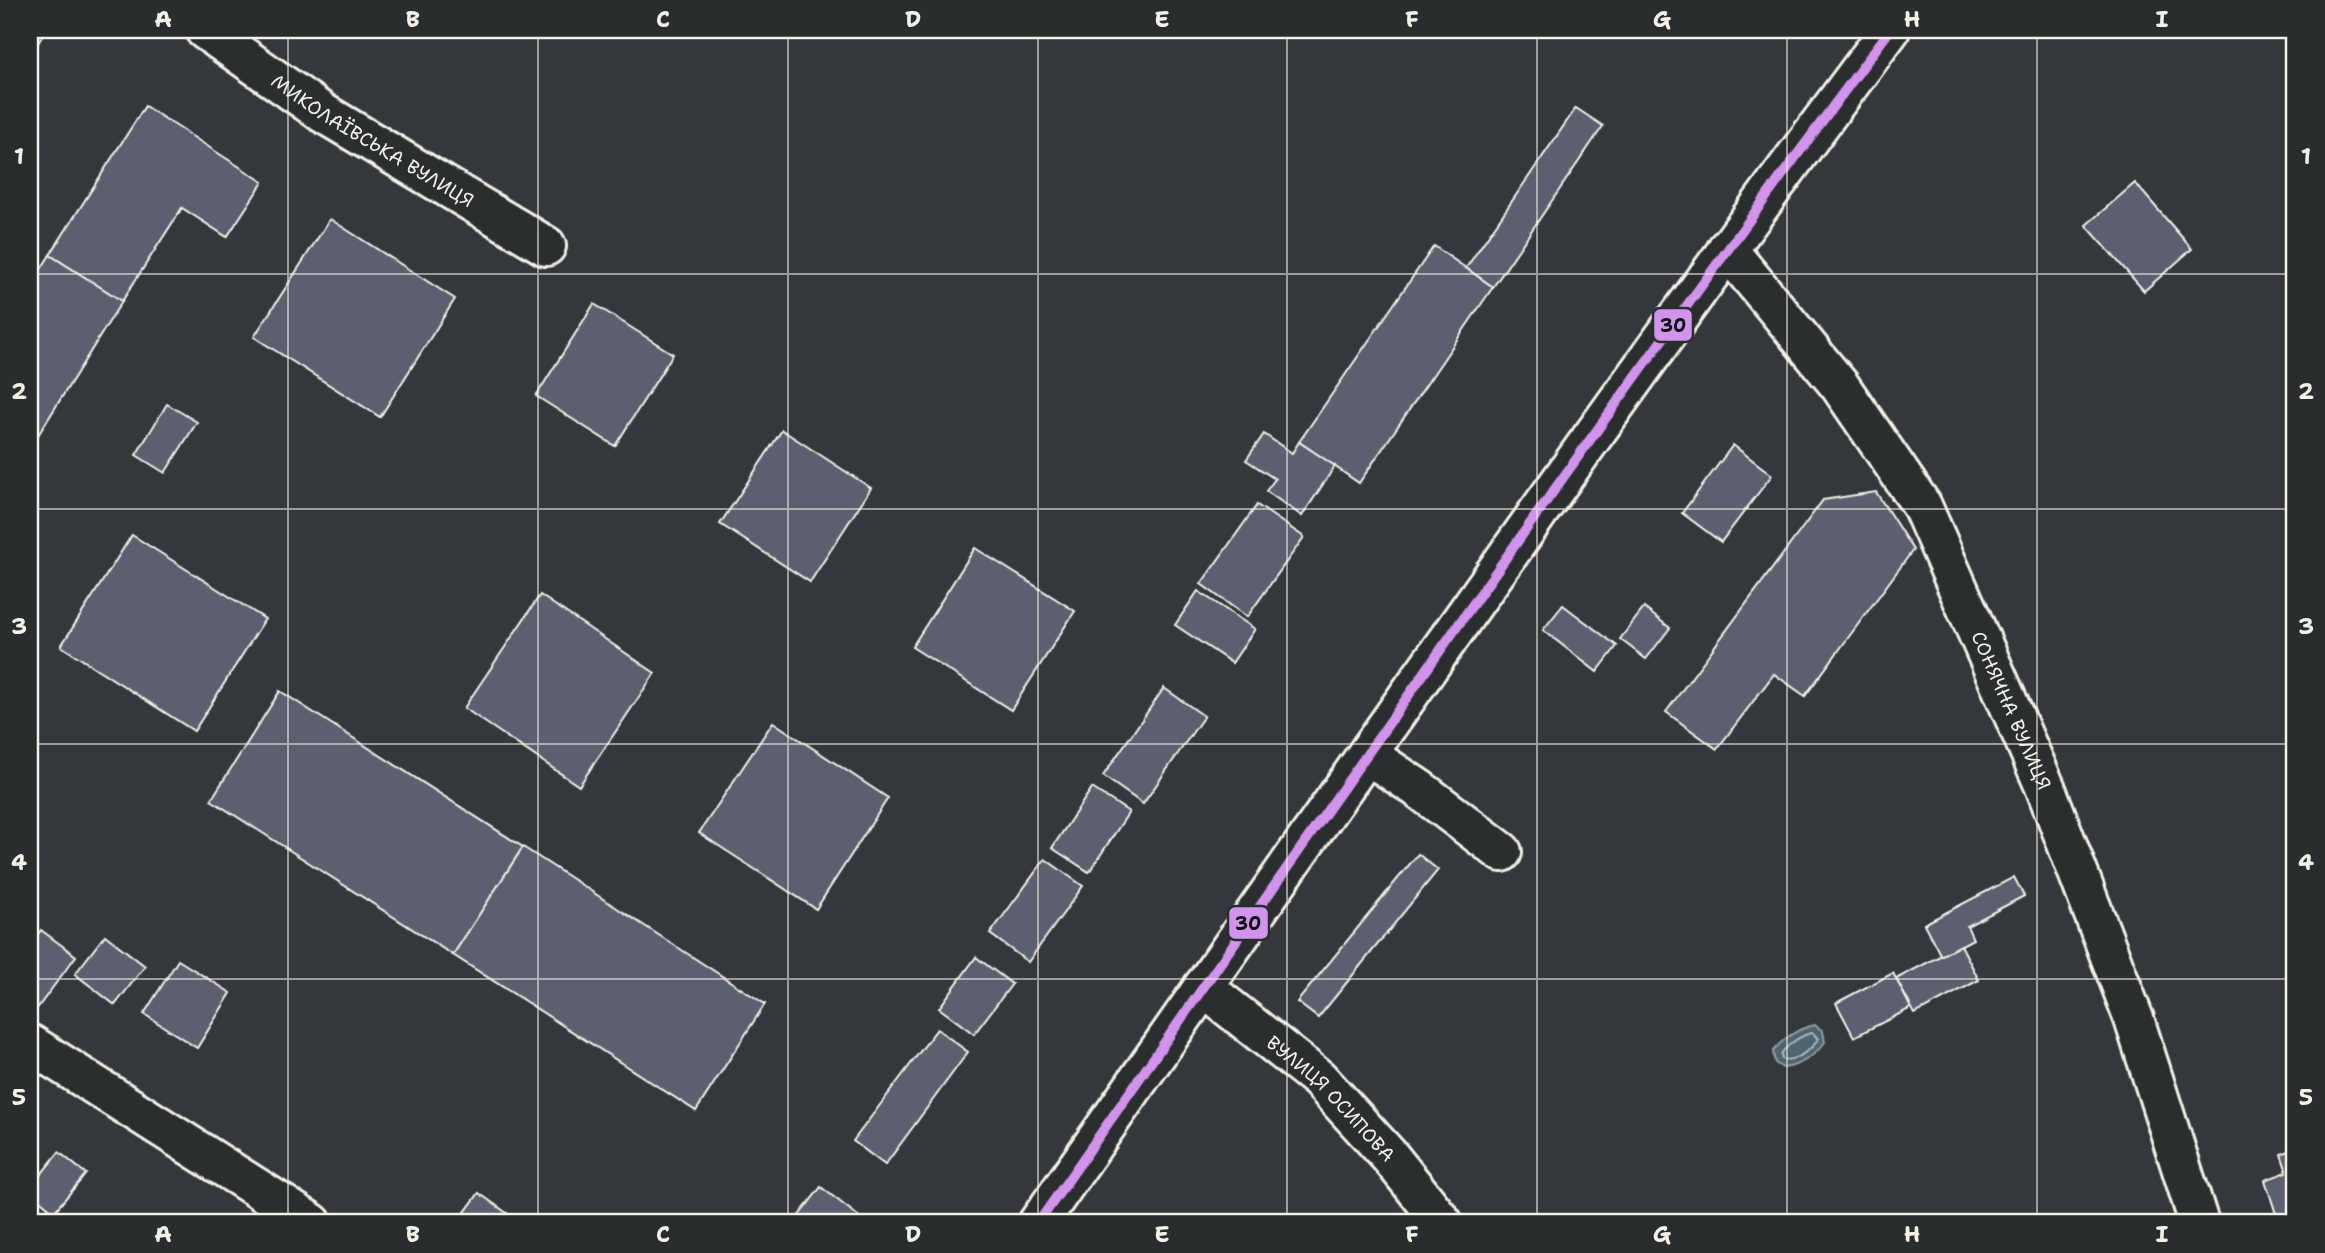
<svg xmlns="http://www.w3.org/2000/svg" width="2325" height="1253" font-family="'Shantell Sans',sans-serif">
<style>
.water{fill:#4e6572;stroke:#909da1;stroke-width:2}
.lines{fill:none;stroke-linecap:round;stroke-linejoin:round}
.shore{stroke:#b2b9b9;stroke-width:2}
.building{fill:#5b5e70;stroke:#f4f1e8;stroke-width:2}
.minor-casing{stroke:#f4f1e8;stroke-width:44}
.highway-casing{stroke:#f4f1e8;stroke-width:44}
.minor{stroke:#2a2d2e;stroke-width:38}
.highway{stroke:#2a2d2e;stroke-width:38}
.bus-1-casing{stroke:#2a2d2e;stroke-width:16}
.bus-1{stroke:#d193ec;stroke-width:10}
.grid{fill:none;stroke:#f4f1e8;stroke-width:2;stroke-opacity:0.55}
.labels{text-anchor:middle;stroke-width:5;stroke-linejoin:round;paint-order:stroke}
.street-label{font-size:19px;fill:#f4f1e8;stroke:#2a2d2e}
.line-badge{stroke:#2a2d2e;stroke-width:2.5}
.pale-badge-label{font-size:19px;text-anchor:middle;font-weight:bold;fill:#111}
.neatline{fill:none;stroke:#f4f1e8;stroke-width:2.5}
.grid-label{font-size:23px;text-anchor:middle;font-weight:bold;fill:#f4f1e8}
</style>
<rect width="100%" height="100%" fill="#34373b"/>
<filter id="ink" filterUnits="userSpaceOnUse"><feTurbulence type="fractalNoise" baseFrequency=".0143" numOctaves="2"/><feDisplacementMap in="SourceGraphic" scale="14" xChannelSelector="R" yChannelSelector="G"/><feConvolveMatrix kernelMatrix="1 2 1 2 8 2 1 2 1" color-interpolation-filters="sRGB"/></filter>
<g filter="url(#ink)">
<path class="water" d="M1815,1025L1823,1031L1825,1042C1816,1055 1800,1066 1783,1068L1775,1063L1773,1052C1782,1039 1798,1028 1815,1025Z"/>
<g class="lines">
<path class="shore" d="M1813,1033L1818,1039C1812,1050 1793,1063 1782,1059L1781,1054C1787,1045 1802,1034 1813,1033Z"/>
</g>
<g class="building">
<path d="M30,30H46L32,53L30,52Z"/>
<path d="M145,106L263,182L227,237L182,208L122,301L50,255Z"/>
<path d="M1576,108L1603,126L1493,287L1466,268Z"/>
<path d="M2135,183L2192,249L2144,291L2086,225Z"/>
<path d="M330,219L455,299L380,417L254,337Z"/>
<path d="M1434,246L1493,287L1359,483L1299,442Z"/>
<path d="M50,255L122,301L30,448V286Z"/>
<path d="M594,304L673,354L615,446L536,396Z"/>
<path d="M167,404L197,422L165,473L136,455Z"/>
<path d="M782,430L871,488L810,582L720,524Z"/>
<path d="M1264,434L1292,453L1299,442L1335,466L1302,516L1266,491L1275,479L1246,460Z"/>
<path d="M1733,445L1772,475L1721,542L1682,513Z"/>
<path d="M1876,492L1913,550L1805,696L1774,674L1717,749L1666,712L1823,500Z"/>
<path d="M1257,505L1304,537L1247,617L1201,584Z"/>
<path d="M132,535L265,619L194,731L61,646Z"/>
<path d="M975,548L1075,611L1011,710L912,647Z"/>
<path d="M1198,591L1255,629L1232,663L1175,625Z"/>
<path d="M540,595L655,673L579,786L464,708Z"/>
<path d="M1563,605L1617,646L1597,672L1543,630Z"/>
<path d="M1644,608L1670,628L1646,659L1620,639Z"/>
<path d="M1164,688L1204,716L1143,804L1103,776Z"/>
<path d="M280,691L523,847L453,955L211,800Z"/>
<path d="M773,722L888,798L816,909L699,833Z"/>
<path d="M1092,788L1129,812L1089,872L1052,848Z"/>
<path d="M523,847L765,1004L696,1111L453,955Z"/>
<path d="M1418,854L1438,870L1318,1018L1297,1002Z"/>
<path d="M1045,859L1083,886L1028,962L990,934Z"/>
<path d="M2014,877L2024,896L1967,926L1973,939L1941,956L1924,924Z"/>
<path d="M41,930L76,956L30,1018V945Z"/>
<path d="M105,935L145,966L115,1005L75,974Z"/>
<path d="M1961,945L1979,980L1915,1014L1896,979Z"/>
<path d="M976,957L1012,984L974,1034L939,1008Z"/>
<path d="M178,960L231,993L197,1048L144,1014Z"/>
<path d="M1893,973L1911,1008L1854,1037L1836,1003Z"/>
<path d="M937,1029L968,1052L885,1165L853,1141Z"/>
<path d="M2295,1149V1223H2279L2265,1180L2287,1172L2281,1154Z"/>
<path d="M59,1152L86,1174L54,1212L30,1192V1188Z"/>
<path d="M821,1187L867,1223H796L794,1222Z"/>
<path d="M479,1193L515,1219L512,1223H457Z"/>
</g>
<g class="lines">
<g class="minor-casing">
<g id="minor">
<path id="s1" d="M205,30L323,113L546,246"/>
<path id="s2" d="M1727,249L1840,386L1922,506L2046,789L2134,1019L2199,1223"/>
<path d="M1368,755L1419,789L1502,852"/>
<path id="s3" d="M1203,987L1319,1079L1391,1158L1443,1223"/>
<path d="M30,1044L312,1223"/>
</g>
</g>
<g class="highway-casing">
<path id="highway" d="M1038,1223C1319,823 1597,421 1890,30"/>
</g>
<use href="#minor" class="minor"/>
<use href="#highway" class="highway"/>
<g class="bus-1-casing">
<path id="bus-1" d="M1038,1223C1319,823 1597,421 1890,30"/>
</g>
<use href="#bus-1" class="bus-1"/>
</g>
</g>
<path class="grid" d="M288,30V1223M538,30V1223M788,30V1223M1038,30V1223M1287,30V1223M1537,30V1223M1787,30V1223M2037,30V1223M30,274H2295M30,509H2295M30,744H2295M30,979H2295"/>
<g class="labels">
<g class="street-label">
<text dy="7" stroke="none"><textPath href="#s1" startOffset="201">МИКОЛАЇВСЬКА ВУЛИЦЯ</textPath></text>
<text dy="7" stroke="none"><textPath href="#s2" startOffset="546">СОНЯЧНА ВУЛИЦЯ</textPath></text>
<text dy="7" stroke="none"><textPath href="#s3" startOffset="170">ВУЛИЦЯ ОСИПОВА</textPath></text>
</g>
</g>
<g class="line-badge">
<rect x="1653" y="308" width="40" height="34" rx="7" fill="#d193ec"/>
<rect x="1228" y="906" width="41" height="34" rx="7" fill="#d193ec"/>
</g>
<g class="pale-badge-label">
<text x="1673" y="332">30</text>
<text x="1248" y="930">30</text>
</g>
<rect width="2325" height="1253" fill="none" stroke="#2a2d2e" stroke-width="77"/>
<rect x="38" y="38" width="2248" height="1176" class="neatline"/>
<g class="grid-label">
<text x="163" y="27">A</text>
<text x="413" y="27">B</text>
<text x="663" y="27">C</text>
<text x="913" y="27">D</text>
<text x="1162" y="27">E</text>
<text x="1412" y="27">F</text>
<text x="1662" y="27">G</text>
<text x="1912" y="27">H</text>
<text x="2162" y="27">I</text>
<text x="19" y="164">1</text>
<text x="2306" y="164">1</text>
<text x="19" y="399">2</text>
<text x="2306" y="399">2</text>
<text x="19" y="634">3</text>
<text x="2306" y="634">3</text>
<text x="19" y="870">4</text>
<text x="2306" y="870">4</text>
<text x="19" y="1105">5</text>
<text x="2306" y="1105">5</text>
<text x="163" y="1242">A</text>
<text x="413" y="1242">B</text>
<text x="663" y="1242">C</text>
<text x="913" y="1242">D</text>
<text x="1162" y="1242">E</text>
<text x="1412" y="1242">F</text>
<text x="1662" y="1242">G</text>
<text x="1912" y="1242">H</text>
<text x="2162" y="1242">I</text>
</g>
</svg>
